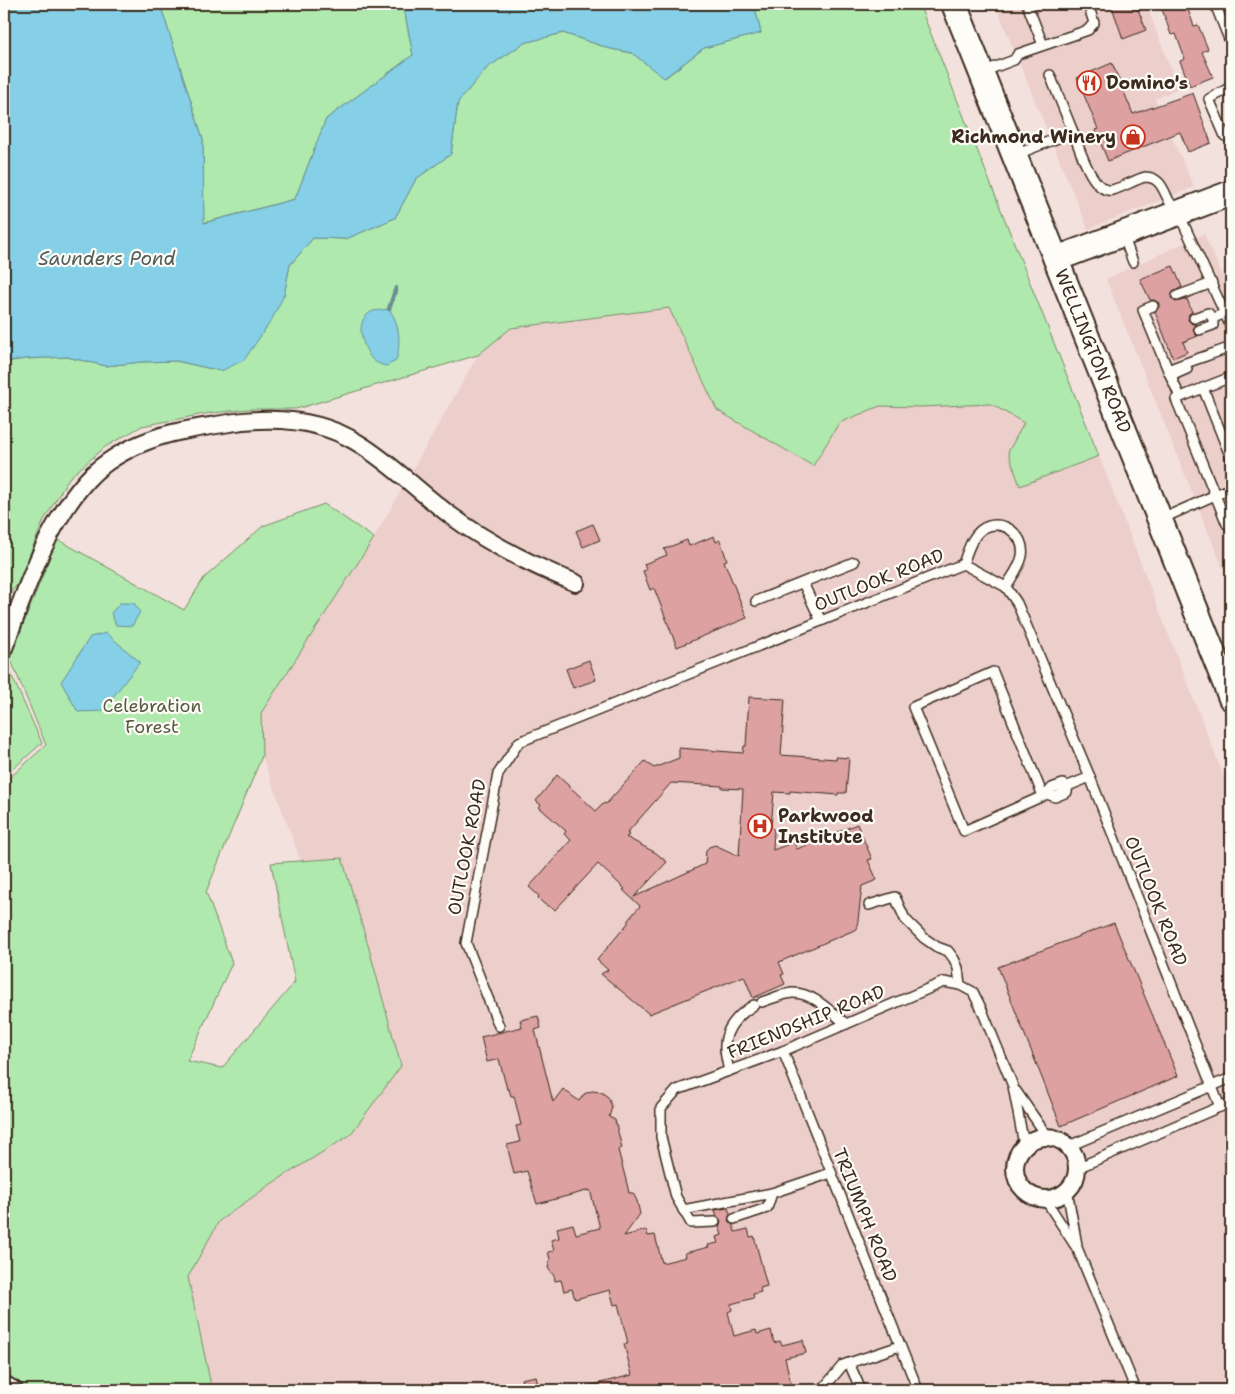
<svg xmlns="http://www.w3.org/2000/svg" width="1235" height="1394" font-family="'Shantell Sans',sans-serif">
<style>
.built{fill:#eccecb}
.green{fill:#b0e9ad;stroke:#768a66}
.water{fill:#85d0e6;stroke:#678e96}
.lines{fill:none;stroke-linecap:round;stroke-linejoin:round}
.stream{stroke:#678e96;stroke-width:4.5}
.building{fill:#dca1a0;stroke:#3b2a1e;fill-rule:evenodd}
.lane-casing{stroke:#3b2a1e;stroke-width:12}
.street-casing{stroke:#3b2a1e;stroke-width:20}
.secondary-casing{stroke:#3b2a1e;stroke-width:28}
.lane{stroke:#fdfcf7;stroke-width:9}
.street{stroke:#fdfcf7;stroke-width:16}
.secondary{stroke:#fdfcf7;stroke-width:24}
.labels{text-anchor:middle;stroke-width:4.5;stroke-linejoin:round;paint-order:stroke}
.poi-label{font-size:18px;font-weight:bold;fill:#3b2a1e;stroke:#fdfcf7;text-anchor:start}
.street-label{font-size:18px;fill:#3b2a1e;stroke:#fdfcf7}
.park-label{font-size:18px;fill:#585a42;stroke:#fdfcf7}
.water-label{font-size:19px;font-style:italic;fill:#515c5a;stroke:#fdfcf7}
</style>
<rect width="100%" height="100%" fill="#f3e1dd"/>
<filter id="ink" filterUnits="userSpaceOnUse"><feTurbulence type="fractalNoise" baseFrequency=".02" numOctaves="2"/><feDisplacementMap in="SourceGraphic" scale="10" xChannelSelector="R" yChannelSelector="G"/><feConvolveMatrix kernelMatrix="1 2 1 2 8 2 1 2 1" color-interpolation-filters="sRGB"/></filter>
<g filter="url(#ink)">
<g class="built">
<path d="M995,4H1146L1178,88L1155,99L1194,187L1088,229Z"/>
<path d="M1204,234L1231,295V588L1106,279Z"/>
<path d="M669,308L718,410L813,466L839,423L880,406L920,407L991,404L1025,423L1008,452L1020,486L1099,456L1231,795V1390H212L188,1277L219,1221L271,1184L401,1066L368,945L342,858L301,861L262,756L261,713L374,538L478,355L510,328Z"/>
</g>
<g class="green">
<path d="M160,4H329L404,9L413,55L326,119L295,199L203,223V139Z"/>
<path d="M754,4H919L1099,456L1020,486L1008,452L1024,423L991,404L920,407L880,406L839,423L813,466L717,410L669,308L511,328L478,355L296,409H250L204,414L142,426L105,447L69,478L44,520L17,585L8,596L4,597V362L25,359L67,357L106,366L141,362L176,361L221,371L284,295L290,265L313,238L346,239L395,218L416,179L451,154L458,102L487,68L524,43L563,33L611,49L632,53L665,78L704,48L761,33Z"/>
<path d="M324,504L374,538L261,713L262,756L206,892L232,963L187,1061L222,1068L295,982L271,863L342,858L368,945L401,1066L350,1135L271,1184L219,1221L188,1277L212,1390H4V783L46,745L10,658L57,539L184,610L204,578L263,526Z"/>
<path d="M6,663L42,743L4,777V665Z"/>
</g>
<g class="water">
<path d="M4,4H160L203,139L204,223L295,199L326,119L413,55L404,9L329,4H754L761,33L704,48L664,78L632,53L611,49L563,33L524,43L487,68L458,102L451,154L416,179L395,218L346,239L313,238L290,265L284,295L271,321L244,360L221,371L176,361L141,362L106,366L67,357L25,359L4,362Z"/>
<path d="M389,309C400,324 401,343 396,361L386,366C381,365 376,363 372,359C362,346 353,320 373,311C378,310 384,310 389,309Z"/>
<path d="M120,603H134L140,612L132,626L116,625L111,613Z"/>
<path d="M106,633L140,662L102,711L78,712L61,682L90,637Z"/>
</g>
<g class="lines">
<path class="stream" d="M389,309L396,288"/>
</g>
<g class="building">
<path d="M1111,4H1136L1146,30L1123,39Z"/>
<path d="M1178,4H1186L1194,26L1198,25L1208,49L1202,52L1213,77L1190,86L1180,61L1185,59L1176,34L1171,35L1162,9Z"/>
<path d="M1112,63L1133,114L1193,93L1211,143L1188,152L1180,132L1108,161L1095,130L1098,129L1077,78Z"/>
<path d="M1173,266L1182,287L1173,292L1171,298L1176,302L1187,299L1192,312L1189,314L1188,320L1192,324H1197L1193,329L1195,334L1198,336L1183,342L1187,352L1173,358L1155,312L1159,307V303L1154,300H1150L1140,279Z"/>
<path d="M593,524L600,540L583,547L576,531Z"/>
<path d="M714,536L716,542L720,540L727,560L724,561L747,618L677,647L654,588L650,590L643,571L646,570L644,564L667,555L664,549L687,540L689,546Z"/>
<path d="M589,660L596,680L573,688L566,669Z"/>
<path d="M749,697L785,699L781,755L836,759V757L849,758L846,793H838V795L790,791V793L774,792L771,827L774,830L773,850L794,842L797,849L857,824L872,859L868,860L877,880L862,886L857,929L779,962L784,974L781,975L785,984L753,998L744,976L649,1014L601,974L608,970L597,960L628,923V920L640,906L623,890L625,889L598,864L555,910L544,904L538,898L539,896L529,887L571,840L564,834L566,831L539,807L541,805L536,801L557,775L596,811L604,803L606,804L645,761L654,768L679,758V748L743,753L744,746H746ZM671,783L722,786V788L743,789L739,856L715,845L709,847L706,850L705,864L634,897L667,862L656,853L626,837L629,835L627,833Z"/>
<path d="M1114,923L1178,1076L1061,1126L998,967Z"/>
<path d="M538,1016L541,1028L535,1030L553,1102L563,1089L579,1101L584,1094L592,1091L601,1092L608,1097L612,1107L609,1117L615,1120L622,1148L618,1150L626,1180L629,1193H633L637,1201L640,1214L624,1236L646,1230L648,1236L655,1235L662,1263L686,1257L685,1253L709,1247L708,1245L718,1243L716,1237L722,1235L719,1226L721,1221L717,1216L715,1210L728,1208L730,1214L728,1220L733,1225L735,1232L748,1229L750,1237L754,1236L767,1286L760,1288L761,1292L753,1294L754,1298L731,1304L732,1310L728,1312L734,1336L756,1330L757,1334L771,1330L774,1343L780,1341L782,1345L803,1340L806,1353L785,1358L791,1384L766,1390H588V1386L632,1375L624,1344L628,1343L618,1304L614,1305L610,1290L575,1299L572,1289L564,1291L561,1280L555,1281L554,1276L548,1268L550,1259L548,1252L554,1251L551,1240L559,1238L557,1228L573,1224L576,1234L600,1228L590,1190L537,1204L527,1171L514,1174L507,1145L520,1142L516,1126L521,1125L514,1096H511L509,1089H507L499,1059L487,1062L481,1037L522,1027L520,1020Z"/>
<path d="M536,1376L539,1390H523L521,1379Z"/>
</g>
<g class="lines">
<g class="lane-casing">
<g id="lane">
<path d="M1027,4L1043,45"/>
<path d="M1215,4L1231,44"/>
<path d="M982,72L1014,60L1018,54L1088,30L1094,23L1088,4"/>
<path d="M1050,75L1073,132"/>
<path d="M1225,136L1209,99L1231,87"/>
<path d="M1015,155L1073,132C1079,146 1092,194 1112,190C1124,187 1134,180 1145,177C1160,177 1163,189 1169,201C1172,205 1176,210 1179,214L1231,327"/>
<path d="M1123,235L1133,262"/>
<path d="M1177,296L1212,283"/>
<path d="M1153,306L1143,310L1168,370"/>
<path d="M1194,318L1208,313L1213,318L1226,313"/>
<path d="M1199,330L1213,325V318"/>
<path d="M1171,376L1187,369"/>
<path d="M1203,388L1231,377"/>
<path d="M1180,397L1168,370C1189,361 1210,355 1231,347"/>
<path d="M1231,458L1203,388L1176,399L1227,524L1231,522"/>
<path d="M1161,519L1231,488"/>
<path d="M963,564C967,553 971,538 981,530C1000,516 1026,534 1022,556C1020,567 1011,578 1006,587"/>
<path d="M803,583L821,621"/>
<path d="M756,601L854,562"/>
<path d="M1068,786L1067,792L1055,797L1047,794L1052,788L1063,784L1068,786L1090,777"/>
<path d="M1043,796L993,672L913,707L964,831L1043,796L1047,794"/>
<path d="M869,905L895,897L905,919L924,938L937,947L948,951L954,959L958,968L960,985"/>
<path d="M762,1002C771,999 782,994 792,993C813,992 831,1012 846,1024"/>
<path d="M499,1026L466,943L498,774L519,742L963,564L1006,587L1017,603L1090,777L1220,1107"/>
<path d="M783,1051L918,1390"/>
<path d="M729,1071C727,1061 723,1048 726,1038C729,1024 742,1012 754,1005"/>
<path d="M1016,1091L1047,1136"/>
<path d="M1069,1146L1231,1078"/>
<path d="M1077,1168L1231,1102"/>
<path d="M1067,1190L1077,1245"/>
<path d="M1045,1199L1078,1250L1136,1390"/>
<path d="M683,1210L772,1193"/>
<path d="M734,1219L767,1208L772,1193L831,1173"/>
<path d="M715,1222L691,1223L676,1197L661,1137V1108L677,1090L783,1051L944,982L960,985L973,992L982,1010L1013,1086L1024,1145"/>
<path d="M849,1363L861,1390"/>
<path d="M822,1390L843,1365L900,1346"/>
</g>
</g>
<g class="street-casing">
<g id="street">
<path d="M4,648C26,590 45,527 87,480C103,462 128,448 150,440C173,431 199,428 223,424C269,416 318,418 358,443C391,463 419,492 450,515C489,544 531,565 576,583"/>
<circle cx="1046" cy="1168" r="31"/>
<path d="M4,1384L14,1390"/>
</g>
</g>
<g class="secondary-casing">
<g id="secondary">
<path d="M954,4L1231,698"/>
<path d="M1056,259L1231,193"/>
</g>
</g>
<use href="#lane" class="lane"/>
<use href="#street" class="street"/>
<use href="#secondary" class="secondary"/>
</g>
</g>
<defs>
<g id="restaurant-ring" transform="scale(1.25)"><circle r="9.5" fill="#fdfcf7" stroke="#c8321e" stroke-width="1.5"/><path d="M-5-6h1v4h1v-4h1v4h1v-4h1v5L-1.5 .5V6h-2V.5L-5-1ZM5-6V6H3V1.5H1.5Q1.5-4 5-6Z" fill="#c8321e"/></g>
<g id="shop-ring" transform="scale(1.25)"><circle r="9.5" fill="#fdfcf7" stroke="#c8321e" stroke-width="1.5"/><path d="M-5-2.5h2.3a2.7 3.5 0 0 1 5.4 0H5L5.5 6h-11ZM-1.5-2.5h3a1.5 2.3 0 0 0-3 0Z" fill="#c8321e"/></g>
<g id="hospital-ring" transform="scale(1.25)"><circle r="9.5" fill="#fdfcf7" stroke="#c8321e" stroke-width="1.5"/><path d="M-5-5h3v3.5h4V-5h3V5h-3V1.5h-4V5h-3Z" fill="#c8321e"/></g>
</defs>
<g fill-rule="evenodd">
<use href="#restaurant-ring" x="1089" y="83"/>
<use href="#shop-ring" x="1133" y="137"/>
<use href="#hospital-ring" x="760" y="826"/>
</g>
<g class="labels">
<g class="poi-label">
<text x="1106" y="89">Domino's</text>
<text x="1116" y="143" text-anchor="end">Richmond Winery</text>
<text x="778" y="822">Parkwood<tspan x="778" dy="21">Institute</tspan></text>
</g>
<g class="street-label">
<text transform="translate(1093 351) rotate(68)" y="6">WELLINGTON ROAD</text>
<text transform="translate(879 580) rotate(-22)" y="6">OUTLOOK ROAD</text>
<text transform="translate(467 847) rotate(-79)" y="6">OUTLOOK ROAD</text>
<text transform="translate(1156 901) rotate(68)" y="6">OUTLOOK ROAD</text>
<text transform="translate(806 1022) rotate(-22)" y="6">FRIENDSHIP ROAD</text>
<text transform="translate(865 1215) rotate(68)" y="6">TRIUMPH ROAD</text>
</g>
<g class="park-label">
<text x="152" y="712">Celebration<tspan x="152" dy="21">Forest</tspan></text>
</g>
<g class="water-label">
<text x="107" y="265">Saunders Pond</text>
</g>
</g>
<rect width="1235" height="1394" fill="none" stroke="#fdfcf7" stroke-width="20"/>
<rect x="10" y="10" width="1215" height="1374" fill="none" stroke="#3b2a1e" stroke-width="2" filter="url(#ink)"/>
</svg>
